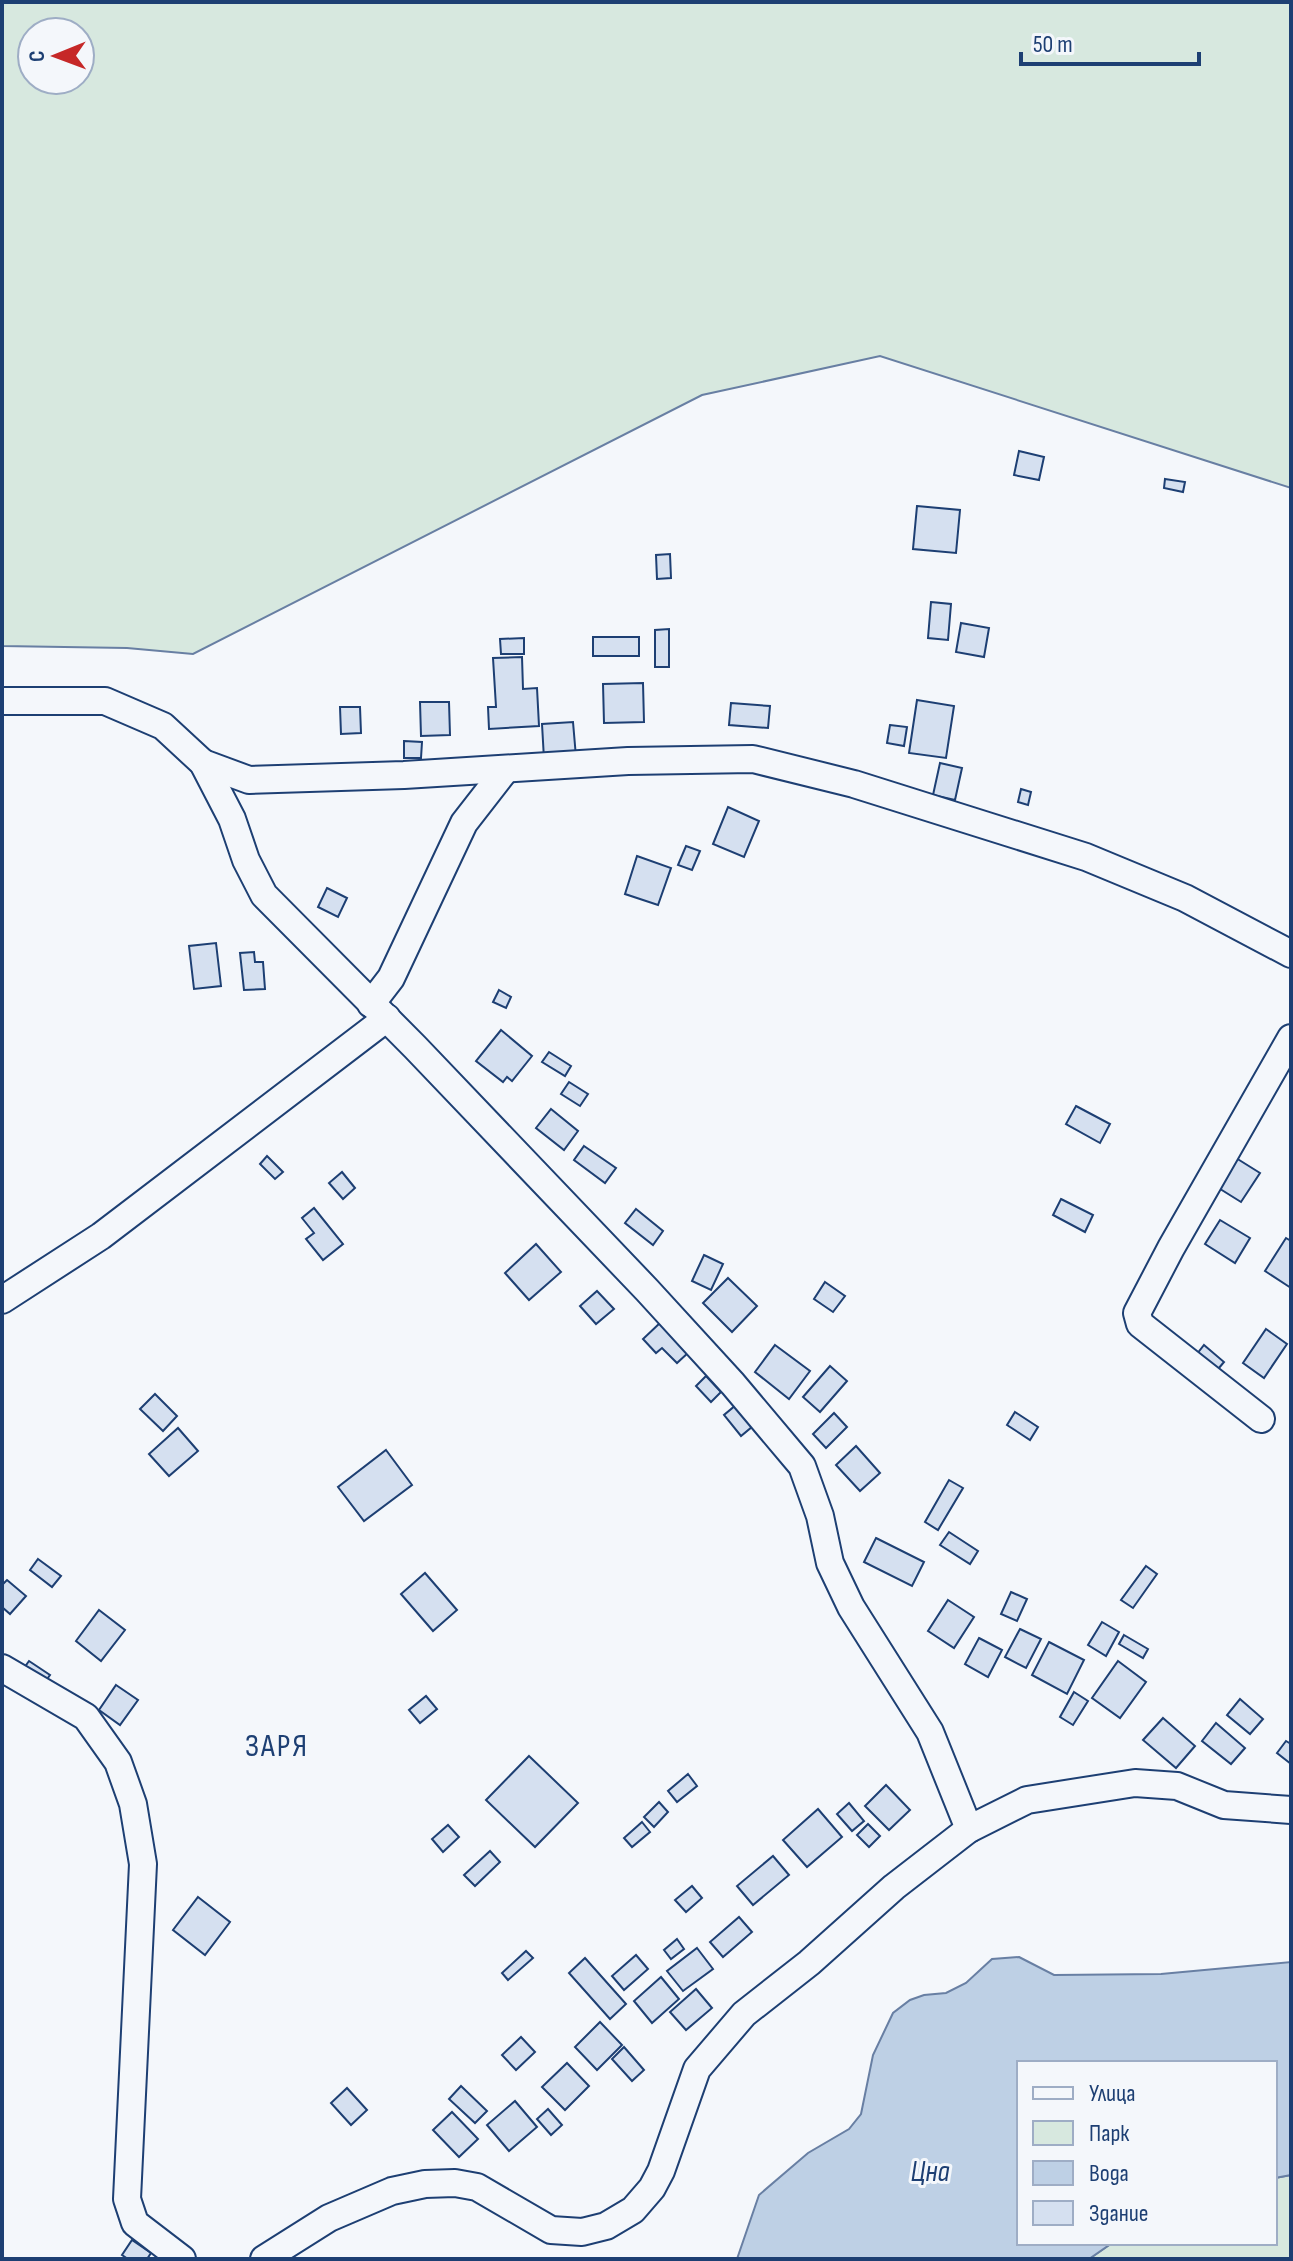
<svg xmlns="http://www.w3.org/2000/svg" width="1293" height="2261" font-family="'Sofia Sans Condensed',sans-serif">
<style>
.green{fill:#d7e8df;stroke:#687fa3;stroke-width:2;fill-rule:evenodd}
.water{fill:#bed0e5;stroke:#687fa3;stroke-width:2}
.building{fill:#d5e0f0;stroke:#1d3f73;stroke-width:2}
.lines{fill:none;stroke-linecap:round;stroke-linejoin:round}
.minor-casing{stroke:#1d3f73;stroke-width:30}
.minor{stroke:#f4f7fb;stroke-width:26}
.labels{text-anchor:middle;stroke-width:6;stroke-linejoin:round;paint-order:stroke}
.water-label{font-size:30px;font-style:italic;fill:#1d3f73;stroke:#f4f7fb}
.quarter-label{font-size:32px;letter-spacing:2px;fill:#1d3f73;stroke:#f4f7fb}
</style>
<rect width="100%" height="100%" fill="#f4f7fb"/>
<g class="green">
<path d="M2,2H1291V488L880,356L702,395L193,654L127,648L2,646ZM80,32V80H32V32Z"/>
<path d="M1291,2175V2259H1089L1112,2243H1275V2178Z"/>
</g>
<path class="water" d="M1019,1957L1054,1975L1161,1974L1291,1962V2175L1275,2178V2063H1019V2243H1112L1089,2259H737L759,2195L808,2153L849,2129L861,2114L873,2055L893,2013L910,2000L924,1995L946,1993L966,1983L992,1959Z"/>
<g class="building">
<path d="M1019,451L1044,457L1039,480L1014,475Z"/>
<path d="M1165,479L1185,482L1183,492L1164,488Z"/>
<path d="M917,506L960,510L956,553L913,549Z"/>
<path d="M670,554L671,578L657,579L656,555Z"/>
<path d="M931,602L951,604L948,640L928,638Z"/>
<path d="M961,623L989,628L984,657L956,652Z"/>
<path d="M669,629V667H655V630Z"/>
<rect x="593" y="637" width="46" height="19"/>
<path d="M524,638V654H501L500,639Z"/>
<path d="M522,657L523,689L537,688L539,726L489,729L488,707H496L493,658Z"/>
<path d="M643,683L644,722L604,723L603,684Z"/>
<path d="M917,700L954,706L946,758L909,753Z"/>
<path d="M420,702H449L450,735L421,736Z"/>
<path d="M731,703L770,706L768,728L729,725Z"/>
<path d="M340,707H360L361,733L341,734Z"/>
<path d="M573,722L576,757L544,759L542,724Z"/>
<path d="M890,725L907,727L904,746L887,743Z"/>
<path d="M404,741L422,742L421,758H404Z"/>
<path d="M940,763L962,768L955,800L933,795Z"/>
<path d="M1021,789L1031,792L1028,805L1018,802Z"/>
<path d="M728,807L759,821L744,857L713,844Z"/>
<path d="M686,846L700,851L692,870L678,865Z"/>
<path d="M637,856L671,868L658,905L625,894Z"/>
<path d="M327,888L347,898L338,917L318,907Z"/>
<path d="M216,943L221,986L194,989L189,946Z"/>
<path d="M254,952L255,962H263L265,989L244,990L240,953Z"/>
<path d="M499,990L511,997L506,1008L493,1002Z"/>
<path d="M501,1030L532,1056L512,1081L507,1077L503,1082L476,1061Z"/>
<path d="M549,1052L571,1066L565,1076L542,1062Z"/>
<path d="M569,1082L588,1094L580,1106L561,1094Z"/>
<path d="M1076,1106L1110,1124L1100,1143L1066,1124Z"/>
<path d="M551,1109L578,1131L564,1150L536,1128Z"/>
<path d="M584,1146L616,1168L605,1183L574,1160Z"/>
<path d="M267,1156L283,1172L275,1179L260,1164Z"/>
<path d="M1236,1158L1260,1173L1241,1202L1217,1187Z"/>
<path d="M342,1172L355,1188L343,1199L329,1183Z"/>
<path d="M1061,1199L1093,1215L1085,1232L1053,1215Z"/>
<path d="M314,1208L343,1244L323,1260L306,1239L314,1233L302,1218Z"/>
<path d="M636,1209L663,1231L653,1245L625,1223Z"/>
<path d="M1220,1220L1250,1238L1235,1263L1205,1244Z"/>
<path d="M1286,1238L1291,1241V1288L1265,1271Z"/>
<path d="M536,1244L561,1272L529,1300L505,1273Z"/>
<path d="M704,1255L723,1264L711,1290L692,1281Z"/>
<path d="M728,1278L757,1306L732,1332L703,1303Z"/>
<path d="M825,1282L845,1296L833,1312L814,1299Z"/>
<path d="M597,1291L614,1309L596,1324L580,1306Z"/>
<path d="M661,1322L689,1352L677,1363L662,1348L656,1353L643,1339Z"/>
<path d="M1266,1329L1287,1344L1264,1378L1243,1363Z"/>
<path d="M775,1345L810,1371L789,1399L755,1372Z"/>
<path d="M1204,1345L1224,1362L1213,1375L1193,1359Z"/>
<path d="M830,1366L847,1381L820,1412L803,1397Z"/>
<path d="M706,1376L721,1392L711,1402L696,1386Z"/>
<path d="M155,1394L177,1416L163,1431L140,1409Z"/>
<path d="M736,1405L753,1426L741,1436L724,1415Z"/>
<path d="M1015,1412L1038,1427L1030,1440L1007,1425Z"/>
<path d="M834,1413L847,1427L826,1448L813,1434Z"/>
<path d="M178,1428L198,1451L169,1476L149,1454Z"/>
<path d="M856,1446L880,1473L860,1491L836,1465Z"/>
<path d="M386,1450L412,1485L364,1521L338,1487Z"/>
<path d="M949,1480L963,1488L938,1530L925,1522Z"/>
<path d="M949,1532L978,1551L970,1564L940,1545Z"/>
<path d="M876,1538L924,1562L912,1586L864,1562Z"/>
<path d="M38,1559L61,1576L52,1587L30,1570Z"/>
<path d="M1146,1566L1157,1574L1133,1608L1121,1600Z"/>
<path d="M425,1573L457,1610L433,1631L401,1594Z"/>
<path d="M7,1580L26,1596L10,1614L2,1607V1585Z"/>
<path d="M1011,1592L1027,1599L1017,1621L1001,1614Z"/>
<path d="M948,1600L974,1617L954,1648L928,1631Z"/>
<path d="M99,1610L125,1630L101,1661L76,1641Z"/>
<path d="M1102,1622L1119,1632L1106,1656L1088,1645Z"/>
<path d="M1020,1629L1041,1639L1026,1668L1005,1657Z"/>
<path d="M1124,1635L1148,1649L1143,1658L1119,1644Z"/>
<path d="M979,1638L1002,1650L988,1677L965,1664Z"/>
<path d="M1049,1642L1084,1660L1067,1694L1032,1675Z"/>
<path d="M29,1661L50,1675L45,1682L24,1668Z"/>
<path d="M1118,1661L1146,1682L1120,1718L1092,1698Z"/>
<path d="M116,1685L138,1700L120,1725L99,1710Z"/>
<path d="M1074,1692L1088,1701L1073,1725L1060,1717Z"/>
<path d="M426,1696L437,1709L420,1723L409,1710Z"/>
<path d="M1240,1699L1263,1719L1250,1734L1227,1715Z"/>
<path d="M1163,1718L1195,1746L1176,1768L1143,1740Z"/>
<path d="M1216,1723L1245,1748L1231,1764L1202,1741Z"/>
<path d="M1286,1741L1291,1744V1764L1277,1753Z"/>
<path d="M529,1756L578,1803L535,1847L486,1800Z"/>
<path d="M688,1774L697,1786L677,1802L668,1791Z"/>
<path d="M886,1785L910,1810L889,1830L865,1806Z"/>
<path d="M659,1802L668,1812L654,1827L644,1817Z"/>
<path d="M849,1803L864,1821L852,1831L837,1814Z"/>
<path d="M818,1809L842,1837L807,1867L783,1840Z"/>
<path d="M642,1822L650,1832L632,1847L624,1838Z"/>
<path d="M868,1824L880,1836L869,1847L857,1835Z"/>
<path d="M448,1825L459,1837L443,1852L432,1839Z"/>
<path d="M490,1851L500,1862L475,1886L464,1875Z"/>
<path d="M773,1856L789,1875L753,1905L737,1886Z"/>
<path d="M692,1886L702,1898L686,1912L675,1900Z"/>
<path d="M198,1897L230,1922L205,1955L173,1930Z"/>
<path d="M739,1917L752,1932L723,1957L710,1942Z"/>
<path d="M677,1939L684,1949L671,1959L664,1950Z"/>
<path d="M697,1948L713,1969L683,1991L667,1971Z"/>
<path d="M526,1951L533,1958L508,1980L502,1973Z"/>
<path d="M636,1955L648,1969L624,1990L612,1976Z"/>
<path d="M585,1958L626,2004L610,2019L569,1973Z"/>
<path d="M661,1977L679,1999L652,2023L634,2001Z"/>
<path d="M696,1989L712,2008L686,2030L670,2012Z"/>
<path d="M600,2022L622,2045L597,2070L575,2047Z"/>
<path d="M521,2037L535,2052L516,2070L502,2055Z"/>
<path d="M624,2047L644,2070L632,2081L612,2059Z"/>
<path d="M567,2063L589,2086L565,2110L542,2087Z"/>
<path d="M461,2086L487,2111L475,2123L449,2099Z"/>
<path d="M347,2088L367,2110L351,2125L331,2103Z"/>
<path d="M515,2101L537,2127L509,2151L487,2125Z"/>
<path d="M548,2109L562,2125L551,2135L537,2119Z"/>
<path d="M452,2112L478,2139L459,2157L433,2130Z"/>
<path d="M132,2240L151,2253L147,2259H128L122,2255Z"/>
</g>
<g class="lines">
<g class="minor-casing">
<g id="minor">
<path d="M2,701H105L163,726L203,763L232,819L246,860L264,895L415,1047L647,1290L733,1384L802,1466L820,1516L830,1563L851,1607L930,1732L969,1829"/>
<path d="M203,763L249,780L404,775L628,761L753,759L854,784L1086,857L1185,898L1291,954"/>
<path d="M371,1004L391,978L464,823L506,769"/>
<path d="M2,1300L101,1236L387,1018"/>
<path d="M1261,1419L1140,1324L1137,1313L1171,1248L1291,1038"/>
<path d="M2,1668L86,1717L118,1762L133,1804L143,1864L127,2199L135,2223L182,2259"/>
<path d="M264,2259L329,2218L392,2191L425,2184L455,2183L477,2187L551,2230L582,2232L606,2226L633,2210L652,2188L661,2171L697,2069L744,2014L809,1963L894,1887L969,1829L1027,1800L1135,1783L1177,1786L1224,1805L1291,1810"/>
</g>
</g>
<use href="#minor" class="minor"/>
</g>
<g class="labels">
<g class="water-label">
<text x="930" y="2181">Цна</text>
</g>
<g class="quarter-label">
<text x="277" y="1756">ЗАРЯ</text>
</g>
</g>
<rect width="1293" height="2261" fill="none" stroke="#1d3f73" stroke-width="8"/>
<rect x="1017" y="2061" width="260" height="184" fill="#f4f7fb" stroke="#9eadc5" stroke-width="2"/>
<rect x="1033" y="2087" width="40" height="12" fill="#f4f7fb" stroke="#9eadc5" stroke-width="2"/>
<text x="1089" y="2101" font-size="24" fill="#1d3f73">Улица</text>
<rect x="1033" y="2121" width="40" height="24" fill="#d7e8df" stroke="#9eadc5" stroke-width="2"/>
<text x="1089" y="2141" font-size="24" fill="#1d3f73">Парк</text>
<rect x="1033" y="2161" width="40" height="24" fill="#bed0e5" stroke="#9eadc5" stroke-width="2"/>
<text x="1089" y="2181" font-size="24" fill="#1d3f73">Вода</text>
<rect x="1033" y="2201" width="40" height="24" fill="#d5e0f0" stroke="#9eadc5" stroke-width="2"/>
<text x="1089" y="2221" font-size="24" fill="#1d3f73">Здание</text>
<g transform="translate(56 56) rotate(269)"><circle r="38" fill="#f4f7fb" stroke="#9eadc5" stroke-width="2"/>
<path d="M0-6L14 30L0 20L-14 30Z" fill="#c62828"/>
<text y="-12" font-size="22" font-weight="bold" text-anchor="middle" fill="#1d3f73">С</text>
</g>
<path d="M1021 52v12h178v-12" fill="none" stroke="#1d3f73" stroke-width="4"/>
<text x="1033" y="52" font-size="24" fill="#1d3f73" stroke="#f4f7fb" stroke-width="6" paint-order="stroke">50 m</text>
</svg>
